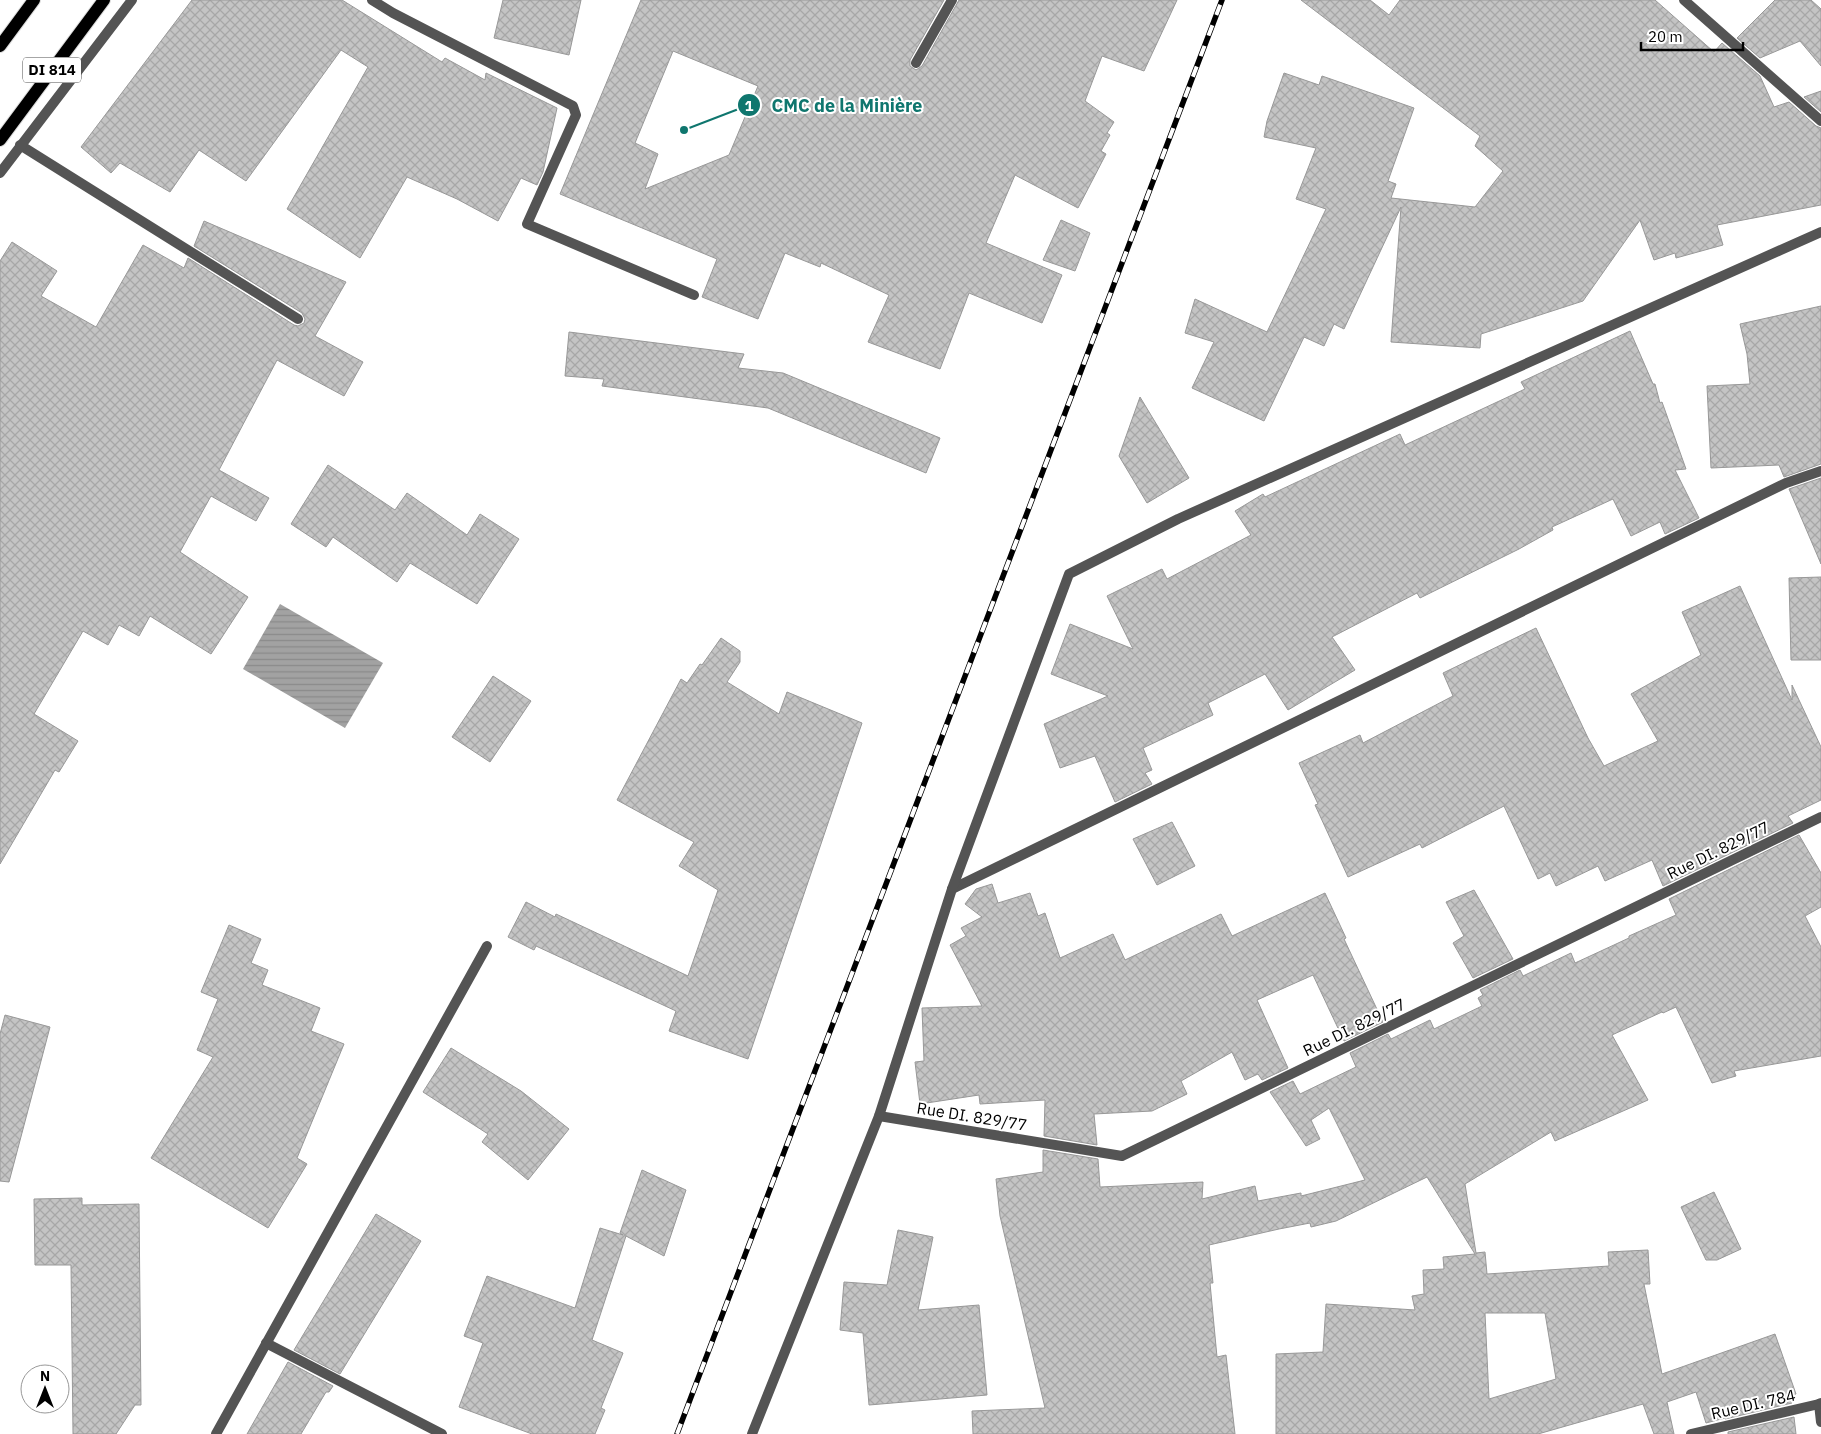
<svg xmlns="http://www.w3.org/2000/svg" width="1821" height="1434" font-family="'IBM Plex Sans',sans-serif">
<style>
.water{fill:url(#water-rules)}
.building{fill:url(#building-cross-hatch);stroke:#989898;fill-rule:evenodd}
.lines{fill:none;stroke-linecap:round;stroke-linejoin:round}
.primary-casing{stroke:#dbdbdb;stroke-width:14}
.service{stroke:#545454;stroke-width:10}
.minor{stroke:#545454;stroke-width:10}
.tertiary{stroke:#545454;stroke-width:10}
.primary{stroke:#000;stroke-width:12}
.rail-casing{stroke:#000;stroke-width:5.5}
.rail{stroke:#fff;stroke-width:4;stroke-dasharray:11;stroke-linecap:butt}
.labels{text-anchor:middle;stroke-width:4;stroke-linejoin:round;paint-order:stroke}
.shield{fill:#fff;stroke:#4c4c4c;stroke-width:1}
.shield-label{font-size:15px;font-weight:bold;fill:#000}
.street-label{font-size:16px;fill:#000;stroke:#fff}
.leader{fill:none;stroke:#0f766e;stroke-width:2}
.callout-dot{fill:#0f766e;stroke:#fff;stroke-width:2}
.mark-label{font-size:15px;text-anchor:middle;font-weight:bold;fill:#fff}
.callout-label{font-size:18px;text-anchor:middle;font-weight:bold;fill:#0f766e;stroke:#fff;stroke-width:4;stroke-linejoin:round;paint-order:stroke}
</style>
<defs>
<pattern id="water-rules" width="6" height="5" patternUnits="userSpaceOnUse" patternTransform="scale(1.25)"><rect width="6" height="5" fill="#a2a2a2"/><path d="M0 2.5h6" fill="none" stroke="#8a8a8a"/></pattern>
<pattern id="building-cross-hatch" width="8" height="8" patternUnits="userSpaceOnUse" patternTransform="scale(1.25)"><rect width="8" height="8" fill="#c4c4c4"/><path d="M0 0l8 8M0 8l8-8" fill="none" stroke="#a7a7a7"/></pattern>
</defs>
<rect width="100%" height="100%" fill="#fff"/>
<path class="water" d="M280,604L383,663L345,728L243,669Z"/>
<g class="building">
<path d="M192,0H342L442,62L445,58L485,80L486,73L557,108L543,172L537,185L521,178L498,221L457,199L407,177L360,258L287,209L368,67L341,50L246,181L199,150L170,192L120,163L111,173L81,147Z"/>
<path d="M503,0H581L569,55L494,38Z"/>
<path d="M641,0H944L910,60V66L916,70L922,66L959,0H1177L1144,71L1102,56L1085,101L1114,122L1107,133L1110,135L1101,151L1106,154L1078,208L1015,175L986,243L1062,275L1042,323L969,293L940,369L868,342L889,295L821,263L820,267L785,253L758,319L702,297L717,259L560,194ZM673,51L758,86L729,155L645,189L658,154L635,143Z"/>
<path d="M1301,0H1370L1389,15L1400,0H1655L1714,52L1722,43L1760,76L1774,107L1789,102L1816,126L1821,128V205L1717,225L1723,245L1676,258L1675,253L1654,260L1640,220L1583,301L1481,334L1480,348L1391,342L1401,207L1344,329L1334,324L1324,346L1304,337L1264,421L1192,388L1214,342L1185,333L1195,299L1267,332L1326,209L1296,199L1316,148L1264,137L1267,121L1284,73L1319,85L1322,76L1414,108L1388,181L1396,184L1391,198L1475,207L1503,171L1475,146L1480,136Z"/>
<path d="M1775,0H1811L1821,9V66L1800,41L1760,58L1737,38Z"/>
<path d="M1821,91V112L1804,97Z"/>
<path d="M1061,220L1090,233L1075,271L1043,260Z"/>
<path d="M204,221L346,282L315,336L363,362L344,396L277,360L219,470L269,498L256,521L211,496L180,552L248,597L211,654L150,616L139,636L119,625L108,645L83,631L34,714L78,741L59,772L55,770L0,864V261L12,242L57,271L41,296L96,327L143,245L184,268L188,258L294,325L298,326L304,323L305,319L302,313L194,246Z"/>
<path d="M1821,306V464L1784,477L1779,465L1711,468L1707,386L1750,384L1747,354L1740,324Z"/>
<path d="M1630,331L1653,384H1655L1660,403L1662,402L1686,469L1675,470L1699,518L1665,534L1660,522L1631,536L1613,499L1552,527L1553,530L1519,549L1420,598L1417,593L1332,637L1355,670L1288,710L1265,674L1208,703L1213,715L1143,748L1152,770L1145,773L1152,784L1115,802L1095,756L1060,768L1044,724L1108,696L1051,674L1070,624L1133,649L1107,596L1162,569L1167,579L1251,535L1235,511L1263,494L1265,497L1400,434L1405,445L1525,389L1521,382Z"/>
<path d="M569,332L744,354L738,368L783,373L940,438L926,473L768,408L602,386L604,379L565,376Z"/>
<path d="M1140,397L1189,478L1147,503L1119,456Z"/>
<path d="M328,465L395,510L407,493L467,535L480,514L519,539L477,604L410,563L397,582L333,537L326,547L291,524Z"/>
<path d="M1821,478V564L1789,489Z"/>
<path d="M1821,577V660H1791L1789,578Z"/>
<path d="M1740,586L1792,700V685L1821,747V800L1788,816L1793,823L1663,886L1652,860L1605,881L1598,866L1556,886L1550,873L1538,879L1504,806L1422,848L1420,844L1348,877L1315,805L1318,804L1299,763L1360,735L1363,743L1453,696L1443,673L1536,628L1588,738L1604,766L1658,741L1631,694L1701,655L1682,612Z"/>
<path d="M721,638L740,651V662L727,682L779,714L787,692L862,723L748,1059L669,1031L676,1011L536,946L534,950L508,937L526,902L555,917L556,914L688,976L718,890L679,866L694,842L617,800L681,679L687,683L700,664L702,665Z"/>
<path d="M493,676L531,701L490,762L452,737Z"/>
<path d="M1172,822L1195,866L1157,885L1133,839Z"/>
<path d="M1799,835L1821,873V907L1805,916L1821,947V1056L1734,1071L1736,1076L1712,1083L1676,1007L1663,1013L1662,1012L1612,1035L1648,1100L1555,1141L1551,1132L1465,1184L1476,1253L1485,1252L1487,1274L1609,1266L1608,1252L1648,1250L1650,1284H1644L1662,1374L1775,1334L1796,1394L1791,1395L1792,1403L1725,1419V1418L1706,1423L1696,1392L1667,1402L1674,1434H1654L1643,1404L1538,1434H1276V1354L1323,1352L1326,1304L1415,1310L1412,1296L1424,1294L1423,1270L1444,1269L1443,1257L1475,1254L1427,1177L1336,1221L1311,1227L1310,1223L1279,1229L1209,1245L1213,1283H1210L1217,1357L1226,1355L1235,1434H973L972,1411L1045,1408L1000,1216L996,1179L1043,1172V1150L1098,1159L1100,1187L1203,1182L1202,1199L1255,1186L1258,1201L1301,1193V1196L1365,1180L1329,1108L1311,1120L1320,1139L1306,1146L1270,1092L1293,1081L1300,1094L1356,1067L1350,1053L1388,1034L1391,1039L1430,1020L1434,1029L1482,1006L1478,998L1483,995L1480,990L1520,970L1523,976L1571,953L1575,963L1629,938V936L1676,915L1669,899ZM1485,1313H1545L1556,1379L1489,1399Z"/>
<path d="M992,884L998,903L1030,893L1038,916L1045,913L1060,958L1113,934L1125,960L1221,914L1232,936L1325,893L1346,938L1344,939L1383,1022L1344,1041L1313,975L1257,1000L1288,1068L1262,1080L1258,1074L1245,1080L1232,1052L1181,1081L1187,1094L1152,1111L1094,1114L1097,1145L1044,1136L1045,1100L980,1104L979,1095L920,1104L915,1062L924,1061L922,1008L982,1006L950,945L966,936L961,928L982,917L965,904L976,889Z"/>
<path d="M1474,890L1513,959L1473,978L1453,943L1464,936L1446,902Z"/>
<path d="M229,925L261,939L251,963L268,970L262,985L320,1008L311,1031L344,1044L297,1158L307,1164L268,1228L151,1158L213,1057L197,1050L218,999L201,992Z"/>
<path d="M5,1015L50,1027L9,1182L0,1181V1034Z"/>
<path d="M451,1048L521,1091L569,1129L528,1180L482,1142L488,1134L423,1092Z"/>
<path d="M642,1170L686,1190L664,1256L626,1236L592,1340L623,1353L601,1408L605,1410L595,1434H532L459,1407L483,1343L464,1336L487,1276L575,1308L600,1228L623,1235L620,1233Z"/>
<path d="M1714,1192L1741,1249L1717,1260H1706L1681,1207Z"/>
<path d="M82,1198V1205L139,1204L141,1405H135L116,1434H73L71,1265H35L34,1199Z"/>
<path d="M376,1214L421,1241L340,1374L294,1350Z"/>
<path d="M898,1230L933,1237L918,1310L979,1305L987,1395L869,1405L863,1333L840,1330L844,1282L887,1285Z"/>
<path d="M288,1362L333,1386L329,1392H326L301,1434H247Z"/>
<path d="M1794,1417L1796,1434H1728V1432Z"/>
</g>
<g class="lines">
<g class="primary-casing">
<g id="primary">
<path d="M0,46L34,0"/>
<path d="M0,140L104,0"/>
</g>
</g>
<g class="service">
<path d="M372,0L393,13L573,106L576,115L527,224L694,295"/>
<path d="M266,1343L442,1434"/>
<path d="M216,1434L487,946"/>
</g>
<g class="minor">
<path d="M1684,0L1821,121"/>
<path d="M916,63L952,0"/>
<path d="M20,145L298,319"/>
<path d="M952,889L1786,483L1821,471"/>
<path d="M879,1116L1122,1156L1821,817"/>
<path d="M1819,1404L1821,1422"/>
<path d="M752,1434L879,1116L952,889L1069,574L1178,519L1821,232"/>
<path d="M1691,1434L1819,1404L1821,1403"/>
</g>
<path class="tertiary" d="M0,173L132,0"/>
<use href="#primary" class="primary"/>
<g class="rail-casing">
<path id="rail" d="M677,1434L1222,0"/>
</g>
<use href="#rail" class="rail"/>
</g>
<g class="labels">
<rect class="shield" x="23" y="57.5" width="58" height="25" rx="4"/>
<g class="shield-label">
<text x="52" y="75">DI 814</text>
</g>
<g class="street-label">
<text transform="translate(1718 850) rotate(-26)" y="6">Rue DI. 829/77</text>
<text transform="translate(1354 1027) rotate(-26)" y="6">Rue DI. 829/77</text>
<text transform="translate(972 1116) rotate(9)" y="6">Rue DI. 829/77</text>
<text transform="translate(1753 1404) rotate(-13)" y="6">Rue DI. 784</text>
</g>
</g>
<path class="leader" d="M684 130L749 105"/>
<g class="callout-dot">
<circle cx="684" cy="130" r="5"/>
<circle cx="749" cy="105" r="12"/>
</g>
<g class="mark-label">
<text x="749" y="111">1</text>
</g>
<g class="callout-label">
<text x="847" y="112">CMC de la Minière</text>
</g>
<g transform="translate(45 1389)"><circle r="24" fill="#ffffff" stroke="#999999"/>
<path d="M0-4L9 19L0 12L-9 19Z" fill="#000000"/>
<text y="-8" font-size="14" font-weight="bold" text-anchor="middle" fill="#000000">N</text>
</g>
<path d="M1641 42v8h102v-8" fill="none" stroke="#000000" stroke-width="2.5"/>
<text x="1648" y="42" font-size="15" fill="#000000" stroke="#ffffff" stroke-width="4" paint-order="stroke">20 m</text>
</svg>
